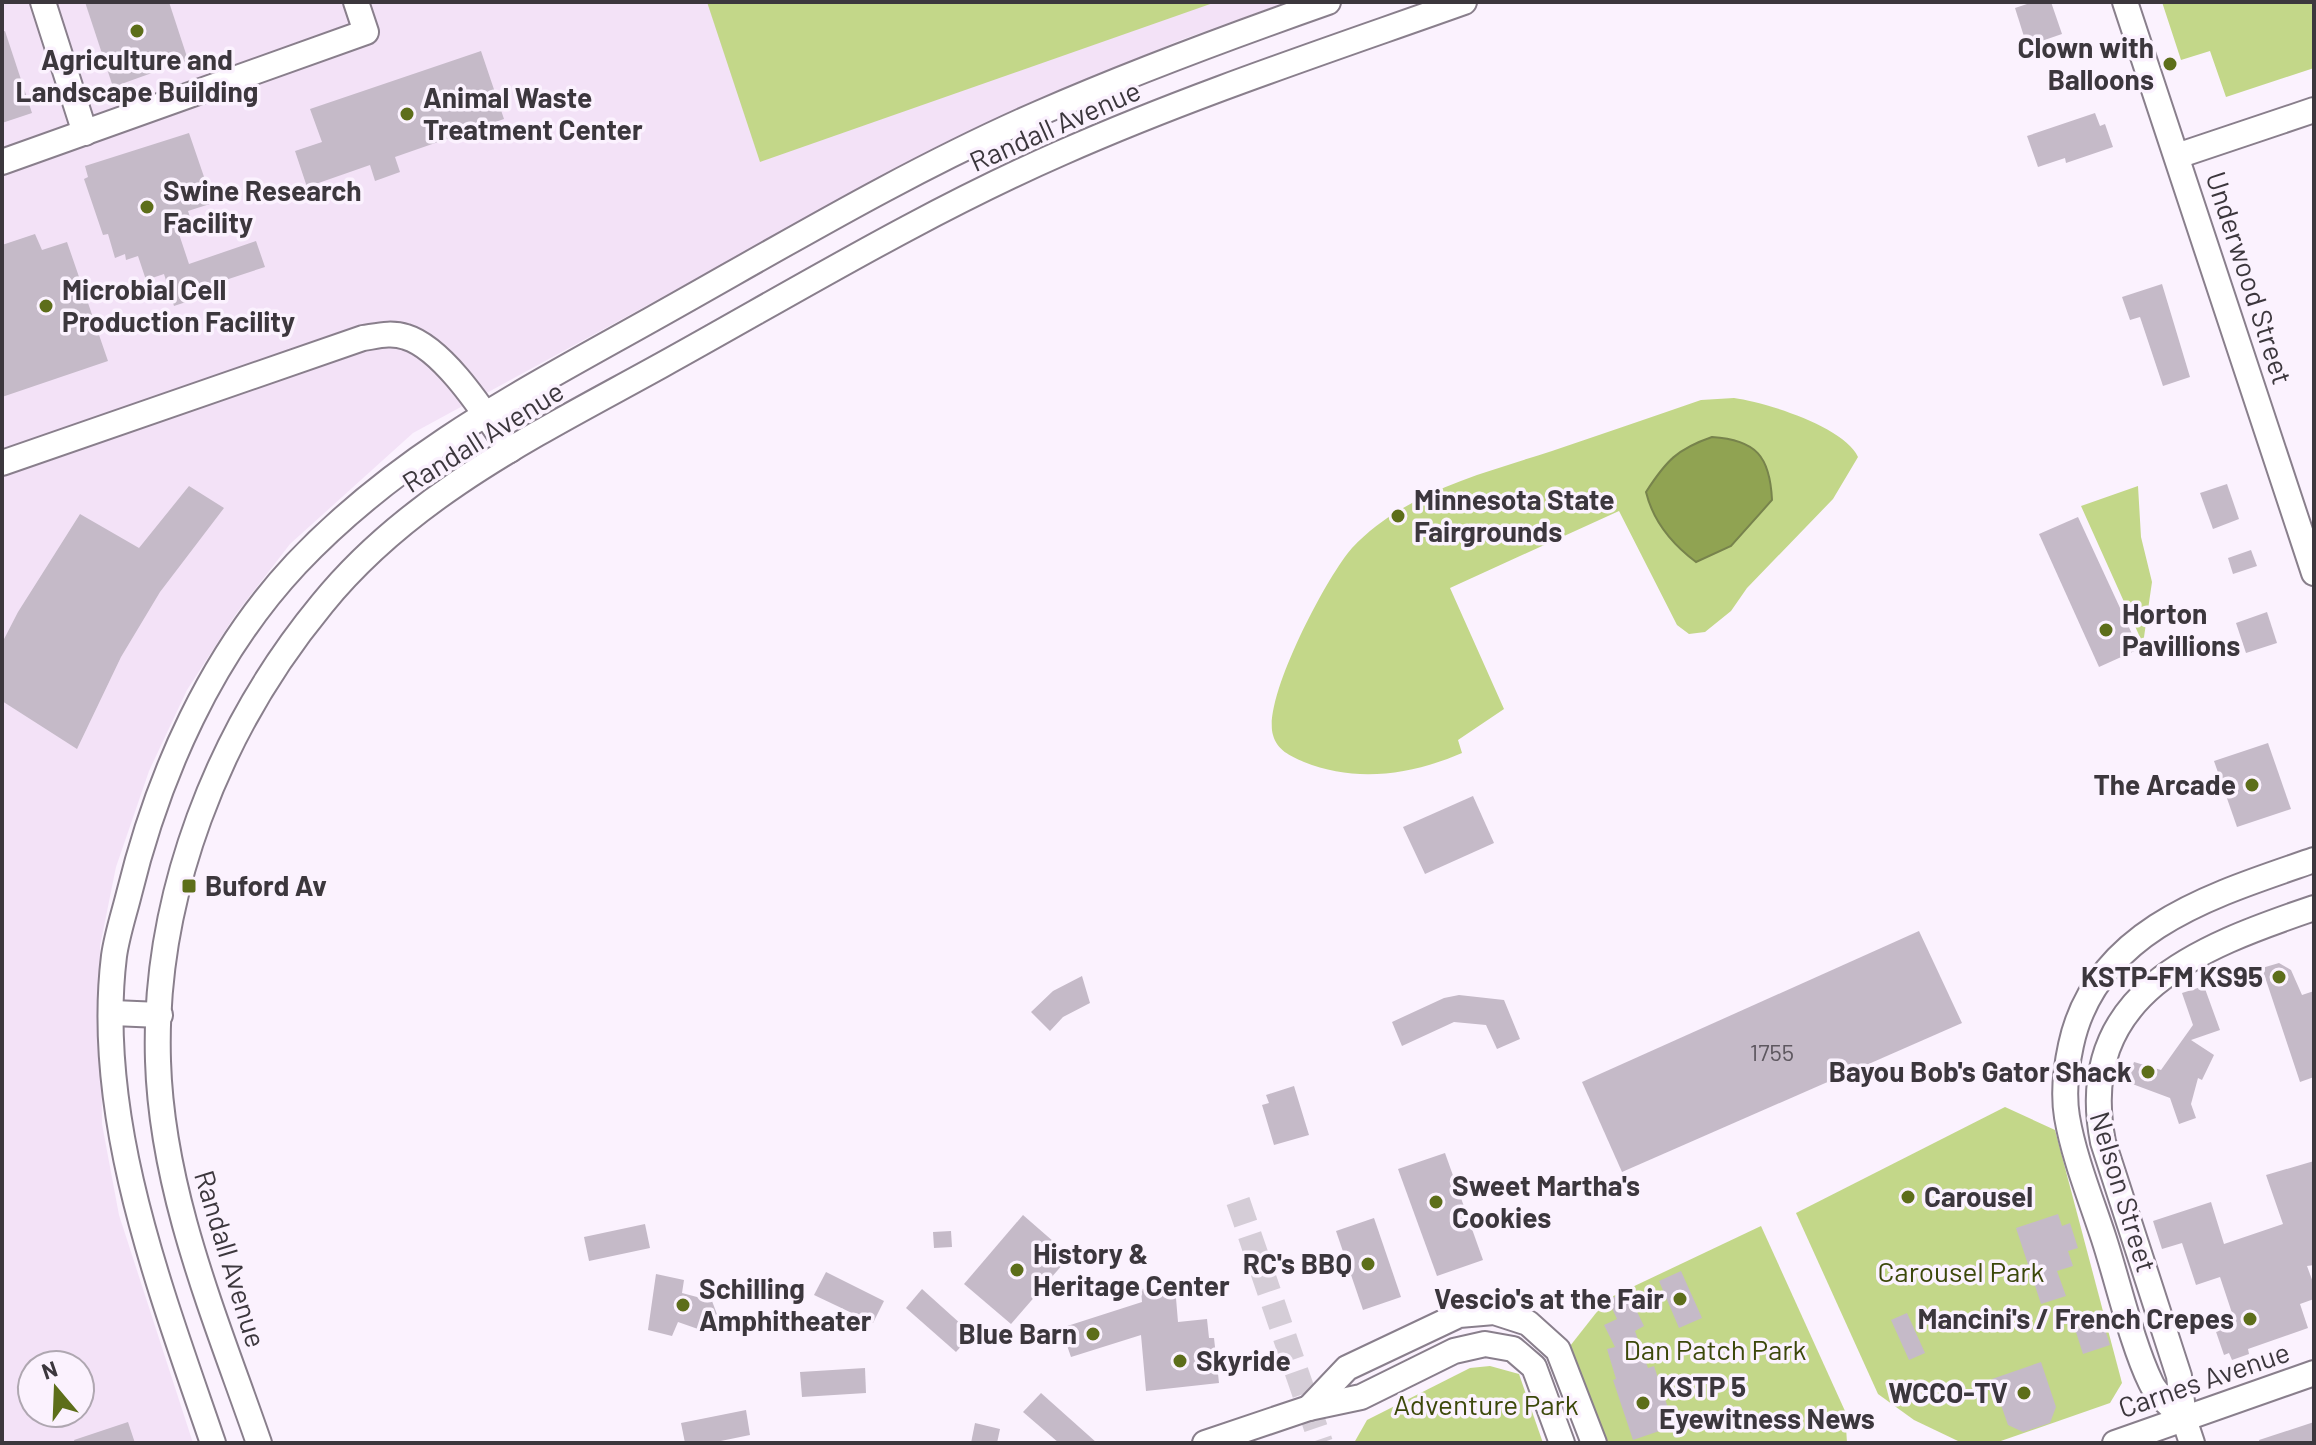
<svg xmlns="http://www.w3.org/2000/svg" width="2316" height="1445" font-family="Barlow,sans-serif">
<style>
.built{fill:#f3e2f7;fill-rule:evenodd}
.green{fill:#c3d789}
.water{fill:#90a352;stroke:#77834c;stroke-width:2}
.building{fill:#c5bac8}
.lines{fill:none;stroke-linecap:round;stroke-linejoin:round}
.street-tunnel{stroke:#d5cdd7;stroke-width:24;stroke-dasharray:24 12;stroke-linecap:butt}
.street-casing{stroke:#897f8c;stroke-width:28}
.street{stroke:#fff;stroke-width:24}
.poi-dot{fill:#5d6e1a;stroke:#fbf2fe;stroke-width:3}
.labels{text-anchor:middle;stroke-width:7;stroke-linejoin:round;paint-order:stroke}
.number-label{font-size:24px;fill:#5e5860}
.poi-label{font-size:28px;font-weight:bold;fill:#3c373d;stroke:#fbf2fe;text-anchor:start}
.street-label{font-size:28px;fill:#3c373d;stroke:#fbf2fe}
.park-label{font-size:28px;fill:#3c480a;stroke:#fbf2fe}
</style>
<rect width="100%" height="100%" fill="#fbf2fe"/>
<path class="built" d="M2,2H1287L1178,41L949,141L413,433L290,544L236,614L187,690L149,771L116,867L100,946L102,1124L119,1215L193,1443H2ZM32,1365H80V1413H32Z"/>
<g class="green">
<path d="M707,2H1216L760,162Z"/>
<path d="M2162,2H2314V68L2226,97L2210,51L2181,60Z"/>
<path d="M1734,398C1765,402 1845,427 1858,457L1833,499L1747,588L1731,611L1705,632L1689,634L1677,625L1619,511L1450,588L1504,709L1458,740L1462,753C1411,775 1356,783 1304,762C1290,756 1277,750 1273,735C1262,699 1327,576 1352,548C1405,492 1481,474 1552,451C1602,434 1652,417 1701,400Z"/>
<path d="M2138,486L2141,537L2152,582L2143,644L2081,506Z"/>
<path d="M2005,1107L2055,1130L2122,1383L2110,1403L1995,1443L1958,1441L1914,1420L1878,1394L1796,1213Z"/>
<path d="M1761,1226L1845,1411L1847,1443H1605L1570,1346L1607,1299Z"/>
<path d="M1490,1366L1519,1374L1543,1443H1354L1367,1420L1470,1368Z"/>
</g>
<path class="water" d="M1712,437C1756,440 1770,456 1772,500L1731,546L1696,562C1672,544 1653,521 1646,492C1666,461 1677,449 1712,437Z"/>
<g class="building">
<path d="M85,2H169L188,60L113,87Z"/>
<path d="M2033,2H2051L2062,34L2027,46L2015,8Z"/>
<path d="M5,31L32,113L2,123V32Z"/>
<path d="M481,51L504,119L395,157L400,172L375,181L370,165L307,187L295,151L322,142L310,109Z"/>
<path d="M2095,113L2100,126L2105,124L2113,147L2066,163L2065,158L2038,167L2027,136Z"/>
<path d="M189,133L213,203L188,211L190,217L175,222L189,264L256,241L265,267L189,292L192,300L174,306L164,274L146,280L138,256L126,260L125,254L115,258L108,234L103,235L84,179L88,177L85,166Z"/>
<path d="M35,234L42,250L67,242L108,361L2,397V245Z"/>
<path d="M2162,284L2190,377L2163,386L2140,317L2130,320L2122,297Z"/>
<path d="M2227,484L2239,519L2213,529L2200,493Z"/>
<path d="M189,486L224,508L160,592L121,657L77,749L2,701V643L18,612L80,514L139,548Z"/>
<path d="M2078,517L2139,649L2099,667L2039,534Z"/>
<path d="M2251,550L2257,566L2233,574L2228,558Z"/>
<path d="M2267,612L2277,643L2246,653L2236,623Z"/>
<path d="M2268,743L2291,809L2237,827L2214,761Z"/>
<path d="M1473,796L1494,843L1425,874L1403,827Z"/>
<path d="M1919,931L1962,1023L1622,1172L1582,1082Z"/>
<path d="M2279,963L2291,970L2302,995L2314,991V1077L2300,1082L2262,968Z"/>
<path d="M1082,976L1090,1003L1063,1017L1050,1031L1031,1012L1053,991Z"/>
<path d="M2204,986L2220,1030L2191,1040L2214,1055L2202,1080L2198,1078L2191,1104L2196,1118L2179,1124L2170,1098L2127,1082L2134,1062L2161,1070L2193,1025L2182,993Z"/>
<path d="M1459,995L1504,1000L1520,1039L1497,1049L1486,1025L1454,1022L1402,1046L1392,1022L1444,998Z"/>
<path d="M1294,1086L1309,1135L1274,1145L1262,1105L1269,1103L1266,1095Z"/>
<path d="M1445,1153L1483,1260L1437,1276L1398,1169Z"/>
<path d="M2314,1161V1265L2307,1266L2314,1285V1299L2300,1304L2308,1328L2248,1349L2249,1354L2232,1360L2229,1353L2224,1355L2213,1323L2233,1316L2220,1277L2196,1285L2182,1243L2162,1249L2153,1221L2211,1202L2224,1244L2283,1224L2266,1175Z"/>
<path d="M2058,1214L2062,1226L2070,1223L2078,1248L2068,1251L2073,1266L2057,1271L2066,1296L2041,1304L2016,1228Z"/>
<path d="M1023,1215L1070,1256L1011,1324L964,1284Z"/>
<path d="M1374,1218L1401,1297L1363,1310L1336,1231Z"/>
<path d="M645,1224L650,1248L589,1261L584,1237Z"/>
<path d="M951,1231L952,1247L934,1248L933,1232Z"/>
<path d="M1681,1271L1702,1318L1679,1328L1659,1281Z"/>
<path d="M826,1272L884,1301L873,1323L814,1295Z"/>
<path d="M656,1274L684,1280L682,1293L712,1301L718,1317L711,1325L698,1329L678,1322L672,1336L648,1330Z"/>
<path d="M1175,1286L1178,1322L1207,1319L1209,1338H1214L1219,1383L1146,1391L1141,1335L1071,1357L1061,1328L1142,1302L1141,1289Z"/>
<path d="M922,1289L972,1334L956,1352L906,1308Z"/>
<path d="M1627,1291L1644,1326L1635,1331L1648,1368L1654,1366L1674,1426L1633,1440L1613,1380L1616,1379L1607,1349L1615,1347L1604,1325L1617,1319L1608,1300Z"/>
<path d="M1907,1313L1925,1353L1909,1360L1891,1320Z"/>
<path d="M2102,1320L2110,1345L2083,1354L2075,1329Z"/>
<path d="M2041,1362L2056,1407L2050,1423L2023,1432L2008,1425L1992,1379Z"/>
<path d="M865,1368L866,1393L802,1397L800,1372Z"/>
<path d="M1041,1393L1097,1443H1059L1023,1412Z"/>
<path d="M746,1410L750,1435L711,1443H685L681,1423Z"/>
<path d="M128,1422L135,1443H75L74,1440Z"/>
<path d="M2314,1422V1443H2260L2259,1440Z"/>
<path d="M975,1423L1000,1429L997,1443H971Z"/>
</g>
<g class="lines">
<path class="street-tunnel" d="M1238,1201L1321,1443"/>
<g class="street-casing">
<g id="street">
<path d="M43,2L85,133"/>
<path d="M2125,2L2314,573"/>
<path d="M2177,156L2314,110"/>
<path d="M2,162L366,32L356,2"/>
<path d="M2,463L363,338C377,336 391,332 406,337C445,349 487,417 510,450"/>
<path d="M113,1013L160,1015"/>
<path d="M1309,1408L1347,1368L1459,1315L1494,1312L1528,1323L1558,1350L1594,1443"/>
<path d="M2184,1419C2174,1408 2157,1396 2151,1383C2132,1344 2118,1282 2104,1239C2091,1199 2074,1158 2067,1117C2063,1093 2066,1068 2071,1045C2096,928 2216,894 2314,860"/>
<path d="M213,1443C161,1291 94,1120 114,956C117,935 124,914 129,894C158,775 211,655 296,564C400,454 524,391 654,318C781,247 907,171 1040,113C1134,72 1231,36 1328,2"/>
<path d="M259,1443C216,1319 162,1194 158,1061C153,897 218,730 322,604C411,494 541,432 662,365C794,292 924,213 1061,153C1192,95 1329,50 1464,2"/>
<path d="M1205,1443L1309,1408L1361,1397L1454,1351L1485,1344L1513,1349L1534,1367L1562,1443"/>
<path d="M2115,1443L2314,1373"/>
<path d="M2192,1443L2184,1419L2179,1376L2103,1142C2074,994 2199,947 2314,908"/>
</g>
</g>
<use href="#street" class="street"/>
</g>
<g class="poi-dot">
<circle cx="137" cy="31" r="8"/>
<circle cx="2170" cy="64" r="8"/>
<circle cx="407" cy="114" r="8"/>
<circle cx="147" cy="207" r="8"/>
<circle cx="46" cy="306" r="8"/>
<circle cx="1398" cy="516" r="8"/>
<circle cx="2106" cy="630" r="8"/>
<circle cx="2252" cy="785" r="8"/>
<rect x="181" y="878" width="16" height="16" rx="4"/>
<circle cx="2279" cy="977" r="8"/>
<circle cx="2148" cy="1072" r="8"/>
<circle cx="1908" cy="1197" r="8"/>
<circle cx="1436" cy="1202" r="8"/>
<circle cx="1368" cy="1264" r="8"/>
<circle cx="1017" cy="1270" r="8"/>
<circle cx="1680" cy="1299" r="8"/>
<circle cx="683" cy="1305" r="8"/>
<circle cx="2250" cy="1319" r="8"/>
<circle cx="1093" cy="1334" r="8"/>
<circle cx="1180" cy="1361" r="8"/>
<circle cx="2024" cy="1393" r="8"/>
<circle cx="1643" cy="1403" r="8"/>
</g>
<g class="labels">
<g class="number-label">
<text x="1772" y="1061">1755</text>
</g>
<g class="poi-label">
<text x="2154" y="58" text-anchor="end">Clown with<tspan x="2154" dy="32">Balloons</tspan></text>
<text x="137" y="70" text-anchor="middle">Agriculture and<tspan x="137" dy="32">Landscape Building</tspan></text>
<text x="423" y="108">Animal Waste<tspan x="423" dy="32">Treatment Center</tspan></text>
<text x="163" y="201">Swine Research<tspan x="163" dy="32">Facility</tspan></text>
<text x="62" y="300">Microbial Cell<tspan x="62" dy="32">Production Facility</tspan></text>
<text x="1414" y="510">Minnesota State<tspan x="1414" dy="32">Fairgrounds</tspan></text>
<text x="2122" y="624">Horton<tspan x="2122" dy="32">Pavillions</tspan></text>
<text x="2236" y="795" text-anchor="end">The Arcade</text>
<text x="205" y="896">Buford Av</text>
<text x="2263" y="987" text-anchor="end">KSTP-FM KS95</text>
<text x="2132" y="1082" text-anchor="end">Bayou Bob's Gator Shack</text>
<text x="1452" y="1196">Sweet Martha's<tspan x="1452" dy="32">Cookies</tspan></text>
<text x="1924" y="1207">Carousel</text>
<text x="1033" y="1264">History &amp;<tspan x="1033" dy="32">Heritage Center</tspan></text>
<text x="1352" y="1274" text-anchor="end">RC's BBQ</text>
<text x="699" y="1299">Schilling<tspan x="699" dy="32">Amphitheater</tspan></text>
<text x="1664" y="1309" text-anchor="end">Vescio's at the Fair</text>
<text x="2234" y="1329" text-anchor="end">Mancini's / French Crepes</text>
<text x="1077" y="1344" text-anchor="end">Blue Barn</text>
<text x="1196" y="1371">Skyride</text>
<text x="1659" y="1397">KSTP 5<tspan x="1659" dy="32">Eyewitness News</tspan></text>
<text x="2008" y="1403" text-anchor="end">WCCO-TV</text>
</g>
<g class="street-label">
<text transform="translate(1055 126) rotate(-24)" y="10">Randall Avenue</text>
<text transform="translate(2249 278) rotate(72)" y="10">Underwood Street</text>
<text transform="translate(483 437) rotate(-32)" y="10">Randall Avenue</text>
<text transform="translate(2123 1192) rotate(73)" y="10">Nelson Street</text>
<text transform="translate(230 1259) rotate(73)" y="10">Randall Avenue</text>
<text transform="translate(2204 1380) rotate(-19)" y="10">Carnes Avenue</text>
</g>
<g class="park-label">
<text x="1961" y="1282">Carousel Park</text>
<text x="1715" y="1360">Dan Patch Park</text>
<text x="1486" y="1415">Adventure Park</text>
</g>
</g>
<rect width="2316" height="1445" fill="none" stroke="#3c373d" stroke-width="8"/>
<g transform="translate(56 1389) rotate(341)"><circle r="38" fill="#fbf2fe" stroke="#afa7b1" stroke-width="2"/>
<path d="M0-6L14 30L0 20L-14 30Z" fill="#5d6e1a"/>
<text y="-12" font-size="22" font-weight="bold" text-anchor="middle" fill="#3c373d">N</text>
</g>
</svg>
